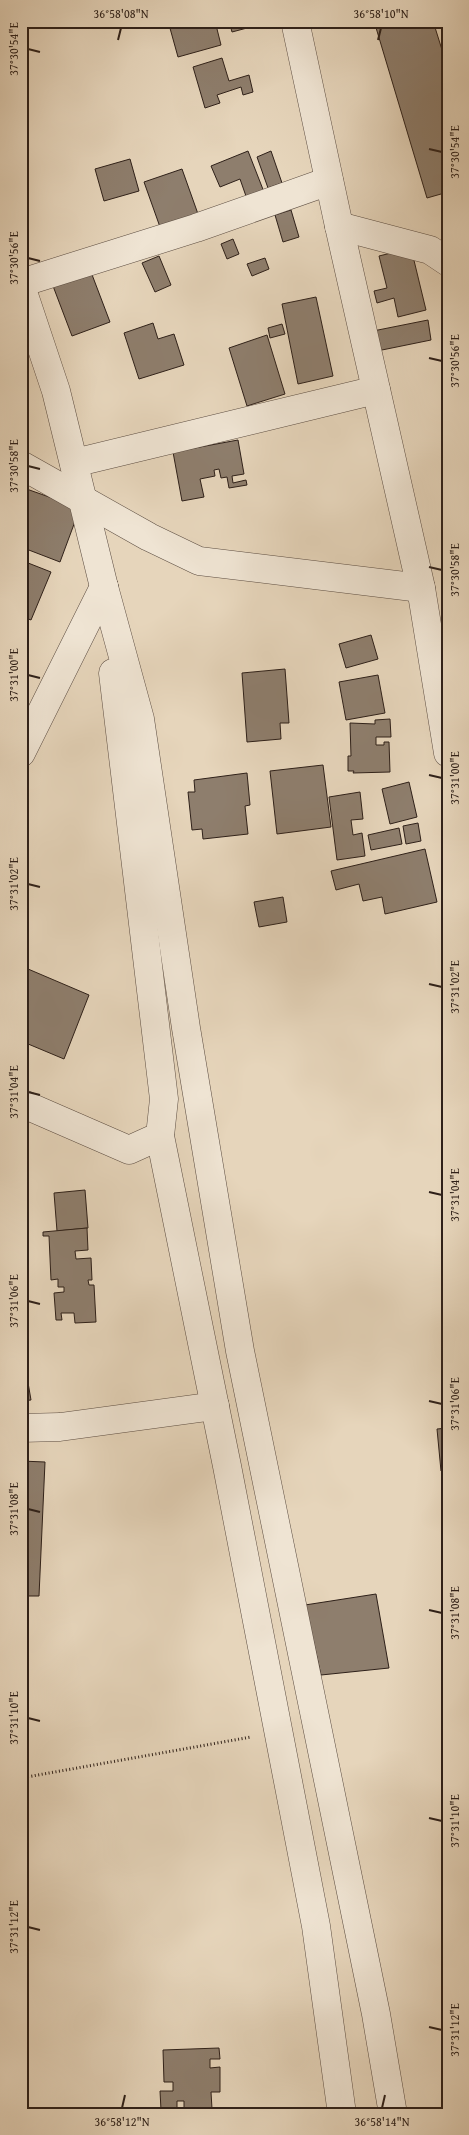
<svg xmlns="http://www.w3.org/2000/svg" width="469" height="2135" font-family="'Gentium Book Plus',serif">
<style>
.building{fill:#8e7e6d;stroke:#2e2019}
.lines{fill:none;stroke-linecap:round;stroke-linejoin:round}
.minor-casing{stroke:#5c4d42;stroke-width:29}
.tertiary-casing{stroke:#5c4d42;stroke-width:29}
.path{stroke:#2e2019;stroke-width:3;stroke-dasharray:1 2.5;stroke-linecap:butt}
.minor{stroke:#efe4d3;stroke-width:28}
.tertiary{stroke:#efe4d3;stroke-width:28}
.ticks{fill:none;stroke:#2e2019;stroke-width:2}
.neatline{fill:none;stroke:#2e2019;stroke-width:2}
.ticks-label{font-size:12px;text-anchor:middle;fill:#2e2019}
</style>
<rect width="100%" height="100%" fill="#e6d5bb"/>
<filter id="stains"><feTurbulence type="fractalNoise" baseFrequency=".004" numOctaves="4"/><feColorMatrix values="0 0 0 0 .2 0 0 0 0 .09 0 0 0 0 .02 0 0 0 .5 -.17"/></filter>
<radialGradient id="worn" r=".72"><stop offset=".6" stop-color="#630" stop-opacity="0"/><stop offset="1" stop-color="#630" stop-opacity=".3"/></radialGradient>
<g class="building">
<path d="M168,21H185L186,23L215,21L221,45L178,57Z"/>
<path d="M229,21H245L247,28L232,32Z"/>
<path d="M374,21H433L448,69V192L427,198Z"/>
<path d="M222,58L229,81L249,75L253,92L243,95L241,87L217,95L220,103L205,108L193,67Z"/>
<path d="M248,151L264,192L247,199L240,179L220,187L211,166Z"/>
<path d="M271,151L282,183L268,188L257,157Z"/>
<path d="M130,159L139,191L104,201L95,169Z"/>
<path d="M182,169L198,214L160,227L144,182Z"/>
<path d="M291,210L299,237L283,242L275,215Z"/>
<path d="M233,239L239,254L227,259L221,244Z"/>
<path d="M411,248L426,310L398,317L394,298L377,303L374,291L387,288L379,256Z"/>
<path d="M159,256L171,285L155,292L142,263Z"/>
<path d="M265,258L269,269L252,276L247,264Z"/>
<path d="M91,272L110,322L72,336L53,286Z"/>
<path d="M316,297L333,376L298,384L282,304Z"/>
<path d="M428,320L431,340L377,351L373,331Z"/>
<path d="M153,323L158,339L174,334L184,365L139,379L124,333Z"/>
<path d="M282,324L285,334L270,338L268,328Z"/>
<path d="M267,335L285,394L247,406L229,348Z"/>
<path d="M238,440L244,474L232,476L233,483L246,480L247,485L229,488L227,477L221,478L219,469L214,470L215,476L200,479L204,497L182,501L173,452Z"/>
<path d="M21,487L80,508L60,562L21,547Z"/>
<path d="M21,556L25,557L23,561L51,572L31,620L21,616Z"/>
<path d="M371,635L378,659L346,668L339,644Z"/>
<path d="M285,669L289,723H280L281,739L247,742L242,673Z"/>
<path d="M378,675L385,713L346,720L339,682Z"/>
<path d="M390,719L391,737H376V745H384V742H389L390,772L353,773L354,771H348V756H351L350,723L375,724V720Z"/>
<path d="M323,765L331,827L277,834L270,771Z"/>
<path d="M247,773L250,805L245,806L248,834L203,839L202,829L192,830L188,792H195L194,780Z"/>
<path d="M409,782L417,817L390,824L382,789Z"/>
<path d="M360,792L363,819L351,820L353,835L362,833L365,856L337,860L329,797Z"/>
<path d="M418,823L421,841L406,844L403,826Z"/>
<path d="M399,828L402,844L371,850L368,835Z"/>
<path d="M425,849L437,902L385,914L382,897L363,901L359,884L336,890L331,871Z"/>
<path d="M283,897L287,922L259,927L254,902Z"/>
<path d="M21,966L89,995L64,1059L21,1041Z"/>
<path d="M85,1190L88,1228L57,1231L54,1193Z"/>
<path d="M87,1228L88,1250L75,1251L76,1259L91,1258L92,1280H88L89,1285H94L96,1322L75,1323L74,1313H61L62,1320H56L54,1293L64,1292V1287H58V1279L51,1280L49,1236H43V1232Z"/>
<path d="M21,1342L31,1400L21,1401Z"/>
<path d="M448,1428V1470L441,1471L437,1429Z"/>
<path d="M21,1461L45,1462L39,1596H21Z"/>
<path d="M376,1594L389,1668L321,1675L305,1605Z"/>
<path d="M219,2048L220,2059H210V2068L220,2067V2092H211L212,2109L184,2110V2101H177V2110H161L160,2091H173V2082H164L163,2050Z"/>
</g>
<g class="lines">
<g class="minor-casing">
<g id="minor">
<path d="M339,226L430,250L448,262"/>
<path d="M21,283L196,228L329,181"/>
<path d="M21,286L56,391L104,587L106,606"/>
<path d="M74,463L376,390"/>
<path d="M21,465L149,537L199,561L421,588"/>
<path d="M104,587L140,719L186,1028L240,1351L376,2014L393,2114"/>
<path d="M21,753L104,587"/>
<path d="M21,1103L129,1150L160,1136L164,1099L113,673"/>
<path d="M160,1136L227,1466L316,1926L342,2114"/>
<path d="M21,1428L60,1427L215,1406"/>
</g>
</g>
<g class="tertiary-casing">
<path id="tertiary" d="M295,21L339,226L421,588L448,753"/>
</g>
<path class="path" d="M21,1778L251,1737"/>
<use href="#minor" class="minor"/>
<use href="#tertiary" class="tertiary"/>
</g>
<path class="ticks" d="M118,40L121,28M378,40L381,28M28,49L40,52M429,149L442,152M28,258L40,261M429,358L442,361M28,466L40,469M429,567L442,570M28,675L40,678M429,775L442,778M28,884L40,887M429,984L442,987M28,1092L40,1095M429,1192L442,1195M28,1301L40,1304M429,1401L442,1404M28,1509L40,1512M429,1610L442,1613M28,1718L40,1721M429,1818L442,1821M28,1927L40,1930M429,2027L442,2030M122,2108L125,2095M382,2108L385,2095"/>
<rect width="469" height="2135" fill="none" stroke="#e6d5bb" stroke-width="55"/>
<rect x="28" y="28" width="414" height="2080" class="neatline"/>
<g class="ticks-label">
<text x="121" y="18">36°58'08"N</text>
<text x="381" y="18">36°58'10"N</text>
<text transform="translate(14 49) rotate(-90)" y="4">37°30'54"E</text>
<text transform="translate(455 152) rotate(-90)" y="4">37°30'54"E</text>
<text transform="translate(14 258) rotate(-90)" y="4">37°30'56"E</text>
<text transform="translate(455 361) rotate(-90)" y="4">37°30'56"E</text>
<text transform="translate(14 466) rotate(-90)" y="4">37°30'58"E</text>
<text transform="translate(455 570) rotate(-90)" y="4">37°30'58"E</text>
<text transform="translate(14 675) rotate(-90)" y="4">37°31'00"E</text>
<text transform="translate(455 778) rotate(-90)" y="4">37°31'00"E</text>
<text transform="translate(14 884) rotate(-90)" y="4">37°31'02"E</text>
<text transform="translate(455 987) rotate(-90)" y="4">37°31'02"E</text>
<text transform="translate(14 1092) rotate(-90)" y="4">37°31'04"E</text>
<text transform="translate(455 1195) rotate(-90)" y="4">37°31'04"E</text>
<text transform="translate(14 1301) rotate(-90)" y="4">37°31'06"E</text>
<text transform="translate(455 1404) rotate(-90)" y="4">37°31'06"E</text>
<text transform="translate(14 1509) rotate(-90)" y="4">37°31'08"E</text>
<text transform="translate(455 1613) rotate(-90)" y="4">37°31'08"E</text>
<text transform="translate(14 1718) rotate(-90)" y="4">37°31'10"E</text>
<text transform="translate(455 1821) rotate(-90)" y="4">37°31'10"E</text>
<text transform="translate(14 1927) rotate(-90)" y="4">37°31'12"E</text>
<text transform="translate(455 2030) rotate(-90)" y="4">37°31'12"E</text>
<text x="122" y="2126">36°58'12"N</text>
<text x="382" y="2126">36°58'14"N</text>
</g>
<rect width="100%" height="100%" filter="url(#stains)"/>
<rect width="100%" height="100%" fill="url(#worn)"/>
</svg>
